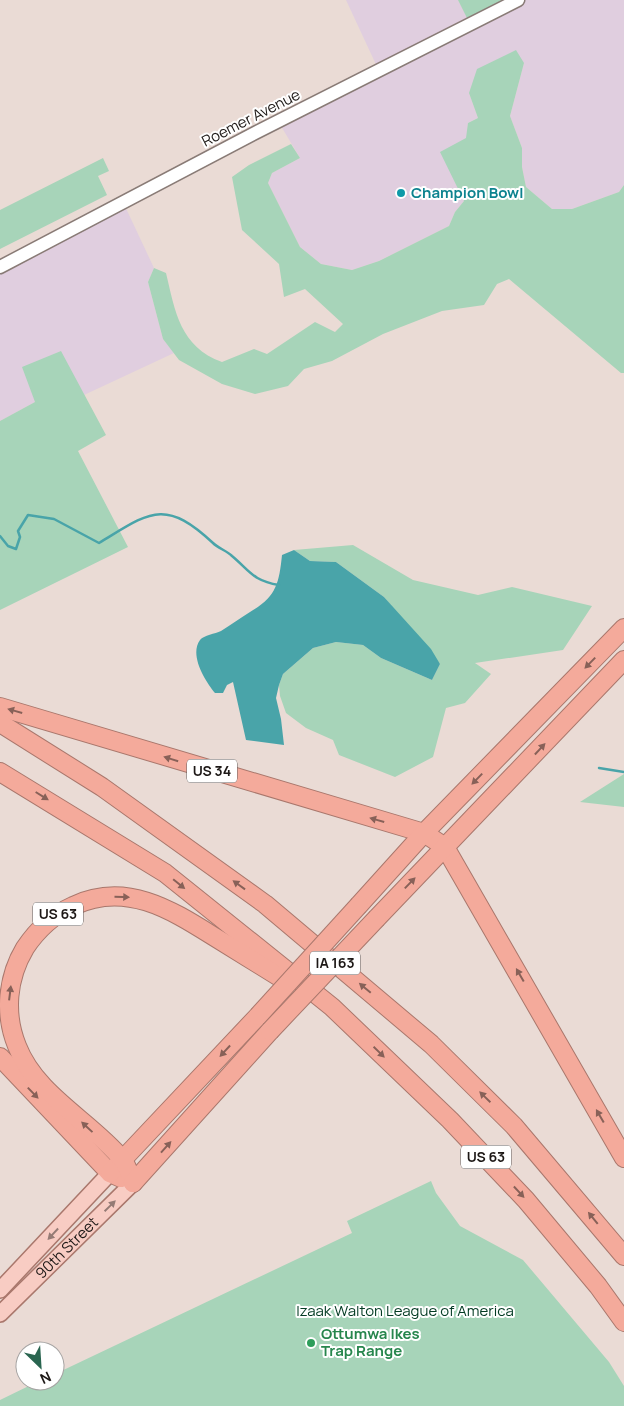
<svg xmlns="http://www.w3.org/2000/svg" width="624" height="1406" font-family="Manrope,sans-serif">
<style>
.commercial{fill:#e0cedf}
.green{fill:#a7d4b9}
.water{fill:#49a4a9}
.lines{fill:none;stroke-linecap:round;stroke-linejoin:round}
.stream{stroke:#49a4a9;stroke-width:2.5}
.minor-casing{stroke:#897b76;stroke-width:15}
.major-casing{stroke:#a9776c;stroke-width:18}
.highway-casing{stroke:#a9776c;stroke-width:20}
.minor{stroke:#fff;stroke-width:12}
.major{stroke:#f8ccc3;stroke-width:15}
.highway{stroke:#f4aa9b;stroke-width:18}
.highway-bridge-casing{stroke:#a9776c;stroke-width:20;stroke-linecap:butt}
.highway-bridge{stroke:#f4aa9b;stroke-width:18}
.oneway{fill:#886158}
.oneway2{fill:#957b75}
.culture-dot{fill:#0f9aa8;stroke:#fff;stroke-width:2}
.leisure-dot{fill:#2e9e5b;stroke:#fff;stroke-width:2}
.labels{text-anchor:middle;stroke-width:4;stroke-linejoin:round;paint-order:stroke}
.shield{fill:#fff;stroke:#615d5c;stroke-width:1}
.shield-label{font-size:14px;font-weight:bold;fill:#1d1816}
.street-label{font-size:15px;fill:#1d1816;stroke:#fff}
.culture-label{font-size:15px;font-weight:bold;fill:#0d838f;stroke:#fff;text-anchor:start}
.park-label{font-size:15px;fill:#033b23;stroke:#fff}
.leisure-label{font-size:15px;font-weight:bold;fill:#27864d;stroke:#fff;text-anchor:start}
</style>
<rect width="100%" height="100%" fill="#eadbd5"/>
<g class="commercial">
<path d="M346,0H458L471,24L518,0H624V185L619,192L572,209H552L526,187L522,167V148L510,116L524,63L469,93L478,118L468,123L464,201L455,212L449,226L379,261L352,270L321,264L300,247L268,183L272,173L300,158L278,121L379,71Z"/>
<path d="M123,202L154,268L148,282L163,339L174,353L84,395L60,351L35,402L0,421V267Z"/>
</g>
<g class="green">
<path d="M458,0H518L470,24Z"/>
<path d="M516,50L524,63L510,116L522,148V167L526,187L552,209H572L619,192L624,185V373H621L509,279L497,284L484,305L442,311L383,334L332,361L304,369L288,386L255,394L222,384L179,360L163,339L148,282L154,268L166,273C175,311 180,347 222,362L254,349L267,354L315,322L335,332L343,324L305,289L284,297L279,264L242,230L232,177L249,165L291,144L300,158L272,173L268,183L300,247L321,264L352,270L379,261L449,226L455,212L464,201L440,152L466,138L468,123L478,118L469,93L477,69Z"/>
<path d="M103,158L109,171L98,176L107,195L0,249V210Z"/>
<path d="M61,351L106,435L78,451L128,547L0,610V421L35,402L22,367Z"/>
<path d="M353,545L413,580L478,595L512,587L592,606L563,650L475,663L491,674L465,703L446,708L433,757L395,777L339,755L333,740L306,728L286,713L280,696L279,685L283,674L313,648L336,642L363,645L381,658L432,680L440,664L384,597L336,562L310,561L294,550Z"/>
<path d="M624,774V807L580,802Z"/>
<path d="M431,1181L436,1193L460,1226L523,1260L609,1362L624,1386V1406H0V1400L39,1381H55V1374L352,1233L347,1221Z"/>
</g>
<path class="water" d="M294,550L310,561L336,562L384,597L431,649L440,664L432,680L381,658L363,645L336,642L313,648L283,674L279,685L276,698L281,719L284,745L246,740L233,682L227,685L223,693H215C205,681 189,655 200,640C204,635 215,634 221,631C231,625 240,618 250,612C276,597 279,584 282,555Z"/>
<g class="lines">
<g class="stream">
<path d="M0,536L8,546L16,549L20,537L18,531L28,515L54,519L99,543C149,513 164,497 213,543C218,548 227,551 232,556C250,571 253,581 279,585"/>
<path d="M599,768L624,772"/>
</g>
<g class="minor-casing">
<path id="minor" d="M0,267L255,133L518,0"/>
</g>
<g class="major-casing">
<g id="major">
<path d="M0,1290L110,1173"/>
<path id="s1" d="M0,1314L133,1183"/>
</g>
</g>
<g class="highway-casing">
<g id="highway">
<path d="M0,707L424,833L445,847L624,1158"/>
<path d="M0,723L102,787L265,904L431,1044L514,1126L624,1256"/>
<path d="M0,772L165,873L332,1007L450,1120L526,1200L598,1286L624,1322"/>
<path d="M359,905L424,833L624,628"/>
<path d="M377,918L624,660"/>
<path d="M0,1057L110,1173L121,1178"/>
<path d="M110,1173L258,1016"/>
<path d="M133,1183C130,1175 127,1165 122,1159C89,1120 36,1095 17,1046C4,1014 7,978 25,948C37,930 53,915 73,906C125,881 170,909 213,936C236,950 258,964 281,978"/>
<path d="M133,1183L270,1031"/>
</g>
</g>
<use href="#minor" class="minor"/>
<use href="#major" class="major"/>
<use href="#highway" class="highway"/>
<g class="highway-bridge-casing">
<g id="highway-bridge">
<path d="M258,1016L359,905"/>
<path d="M270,1031L377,918"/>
</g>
</g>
<use href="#highway-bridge" class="highway-bridge"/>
</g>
<defs><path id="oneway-solid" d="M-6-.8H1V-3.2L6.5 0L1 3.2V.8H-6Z" transform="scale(1.25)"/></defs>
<g class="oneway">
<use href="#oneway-solid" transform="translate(590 663) rotate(134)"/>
<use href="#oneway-solid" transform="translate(15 711) rotate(-164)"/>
<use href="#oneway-solid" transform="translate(540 749) rotate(-47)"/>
<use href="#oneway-solid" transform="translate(171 759) rotate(-163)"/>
<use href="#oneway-solid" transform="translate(477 779) rotate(134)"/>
<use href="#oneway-solid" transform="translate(42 796) rotate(32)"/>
<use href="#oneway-solid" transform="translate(377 820) rotate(-164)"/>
<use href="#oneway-solid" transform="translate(410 883) rotate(-46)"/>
<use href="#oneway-solid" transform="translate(179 884) rotate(39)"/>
<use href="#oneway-solid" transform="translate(239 885) rotate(-144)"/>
<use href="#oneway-solid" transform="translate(122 897) rotate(2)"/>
<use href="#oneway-solid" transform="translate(520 975) rotate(-120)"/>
<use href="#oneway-solid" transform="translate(365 988) rotate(-140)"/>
<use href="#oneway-solid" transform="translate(10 993) rotate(-83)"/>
<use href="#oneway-solid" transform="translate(225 1051) rotate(133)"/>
<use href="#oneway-solid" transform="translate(379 1052) rotate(44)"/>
<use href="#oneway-solid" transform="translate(33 1093) rotate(46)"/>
<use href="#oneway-solid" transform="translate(485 1097) rotate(-136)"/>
<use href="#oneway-solid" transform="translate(600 1116) rotate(-120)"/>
<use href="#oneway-solid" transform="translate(87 1127) rotate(-137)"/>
<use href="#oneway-solid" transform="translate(166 1147) rotate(-48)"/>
<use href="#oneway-solid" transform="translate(519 1192) rotate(47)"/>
<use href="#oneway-solid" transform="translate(593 1218) rotate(-129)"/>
</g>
<g class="oneway2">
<use href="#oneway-solid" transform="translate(110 1206) rotate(-44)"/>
<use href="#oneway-solid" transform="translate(53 1234) rotate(133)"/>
</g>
<circle class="culture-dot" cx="401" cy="193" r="5"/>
<circle class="leisure-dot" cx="311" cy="1343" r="5"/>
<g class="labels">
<g class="shield">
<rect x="187" y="759.5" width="50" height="23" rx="4"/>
<rect x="33" y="902.5" width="50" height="23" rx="4"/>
<rect x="310" y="951.5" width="50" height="23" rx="4"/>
<rect x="461" y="1145.5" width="50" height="23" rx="4"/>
</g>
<g class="shield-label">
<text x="212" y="776">US 34</text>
<text x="58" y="919">US 63</text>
<text x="335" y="968">IA 163</text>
<text x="486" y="1162">US 63</text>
</g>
<g class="street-label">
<text transform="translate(251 118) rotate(-27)" y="5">Roemer Avenue</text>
<text dy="5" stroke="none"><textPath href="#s1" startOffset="94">90th Street</textPath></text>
</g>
<g class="culture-label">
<text x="411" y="198">Champion Bowl</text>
</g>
<g class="park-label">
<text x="405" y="1316">Izaak Walton League of America</text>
</g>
<g class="leisure-label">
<text x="321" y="1339">Ottumwa Ikes<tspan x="321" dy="17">Trap Range</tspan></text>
</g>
</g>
<g transform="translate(40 1366) rotate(155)"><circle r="24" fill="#ffffff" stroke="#a5a3a2"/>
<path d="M0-4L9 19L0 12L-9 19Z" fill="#2a6550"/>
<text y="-8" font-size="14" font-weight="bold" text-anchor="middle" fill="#1d1816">N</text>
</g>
</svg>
